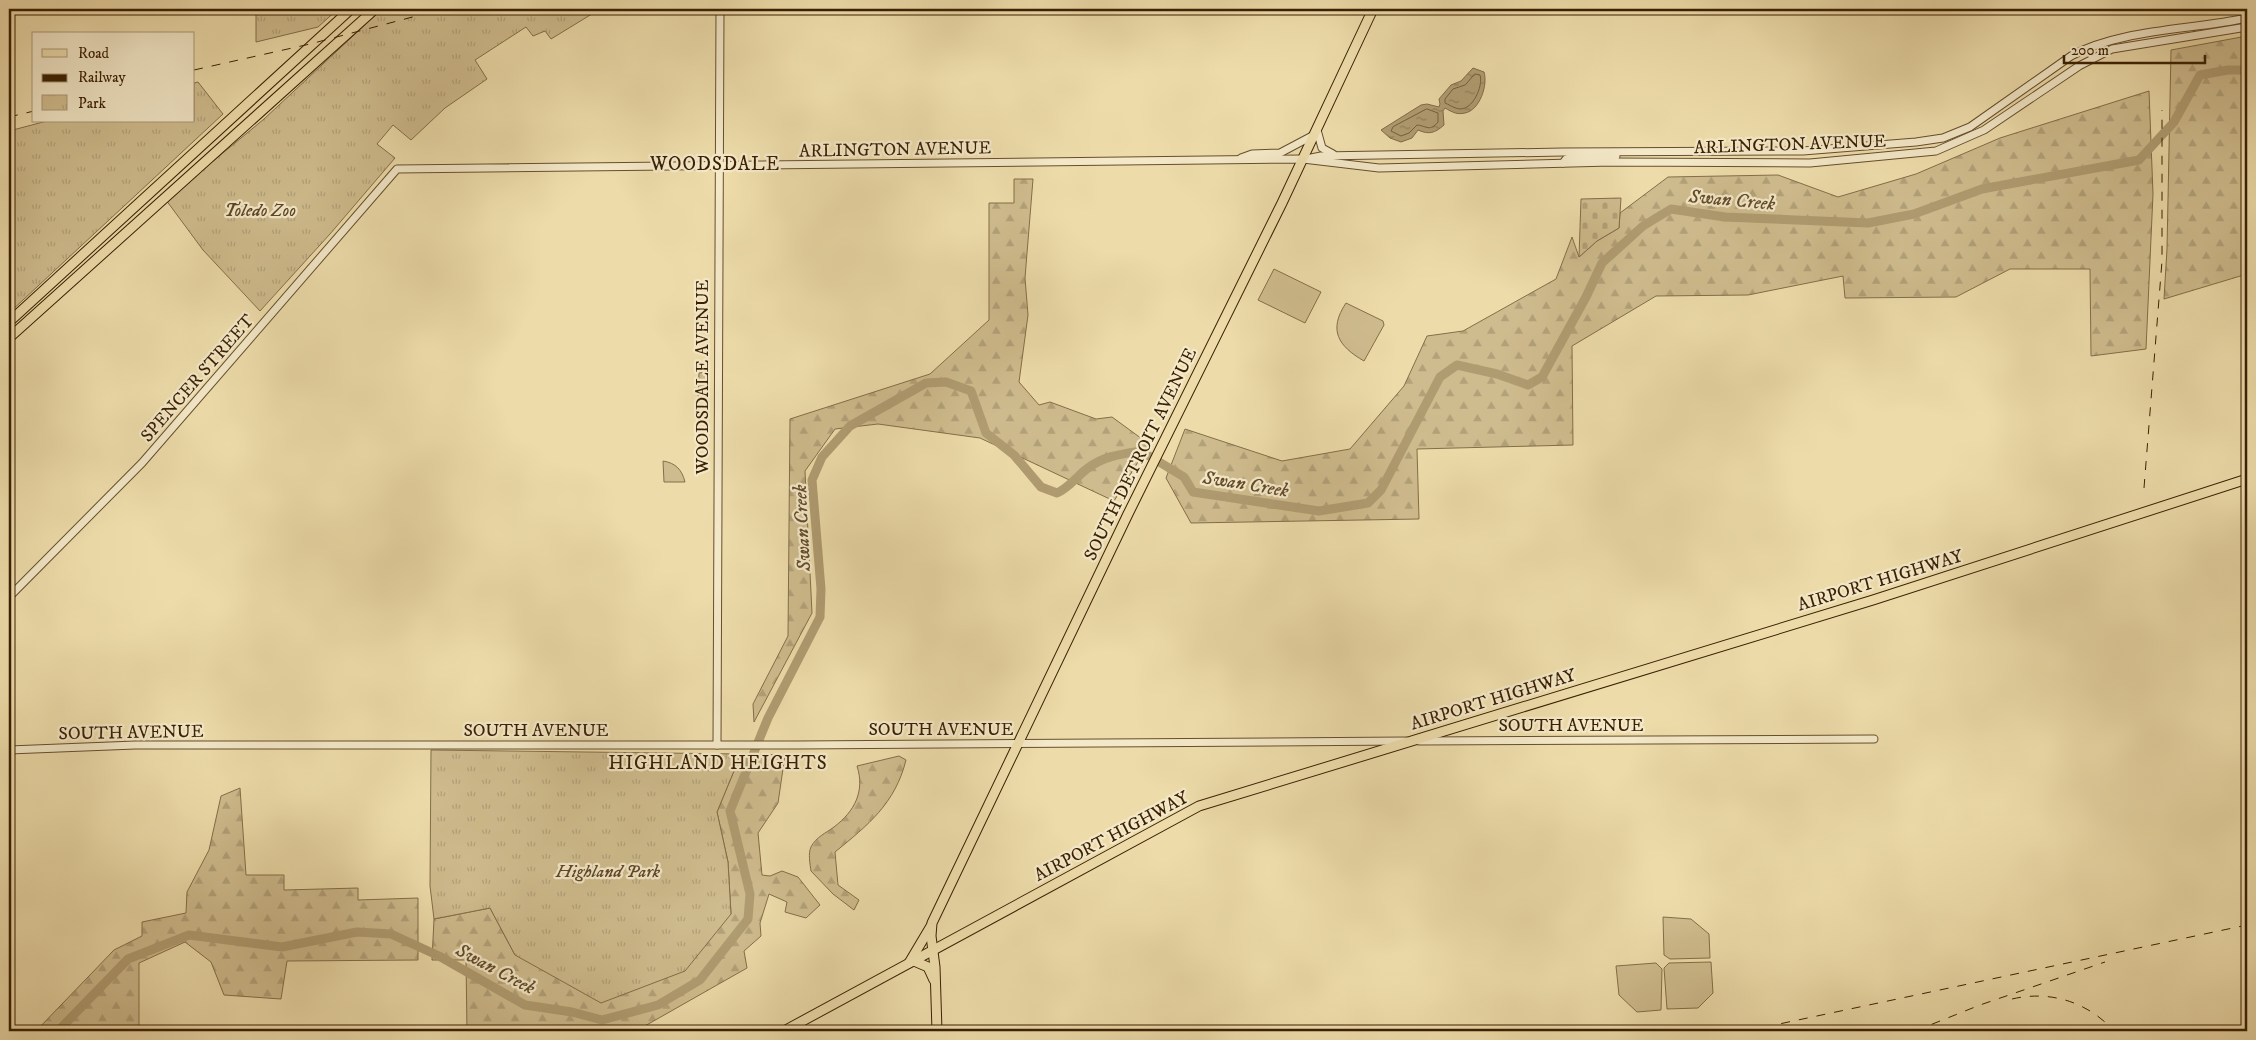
<svg xmlns="http://www.w3.org/2000/svg" width="2256" height="1040" font-family="'IM FELL DW Pica',serif">
<style>
.grass{fill:#cfbc8e;stroke:#846e48}
.forest{fill:url(#forest-firs);stroke:#846e48}
.cemetery{fill:url(#cemetery-stones);stroke:#846e48}
.park{fill:url(#park-tufts);stroke:#846e48}
.water{fill:url(#water-ripples);stroke:#816a45}
.lines{fill:none;stroke-linecap:round;stroke-linejoin:round}
.shore{stroke:#755e3a;stroke-width:1}
.river{stroke:#b09c71;stroke-width:9}
.tertiary-casing{stroke:#674e2d;stroke-width:9}
.primary-casing{stroke:#3a1f03;stroke-width:11}
.trunk-casing{stroke:#3a1f03;stroke-width:11}
.tertiary{stroke:#f3e8c8;stroke-width:7}
.primary{stroke:#eddcaa;stroke-width:9}
.trunk{stroke:#eddcaa;stroke-width:9}
.rail{stroke:#3a1f03;stroke-width:1;stroke-dasharray:9 9;stroke-linecap:butt}
.labels{text-anchor:middle;stroke-width:4.5;stroke-linejoin:round;paint-order:stroke}
.street-label{font-size:18px;fill:#3a1f03;stroke:#f3e8c8}
.park-label{font-size:18px;font-style:italic;fill:#5f4626;stroke:#f3e8c8}
.neighbourhood-label{font-size:19px;letter-spacing:1px;fill:#3a1f03;stroke:#f3e8c8}
.water-label{font-size:19px;font-style:italic;fill:#634b2a;stroke:#f3e8c8}
</style>
<defs>
<pattern id="forest-firs" width="22" height="20" patternUnits="userSpaceOnUse" patternTransform="scale(1.25)"><rect width="22" height="20" fill="#cfbc8e"/><path d="M5 1l3.5 6h-7zM16 11l3.5 6h-7z" fill="#b2a179"/></pattern>
<pattern id="cemetery-stones" width="16" height="16" patternUnits="userSpaceOnUse" patternTransform="scale(1.25)"><rect width="16" height="16" fill="#cfbc8e"/><path d="M2 7V4a2 2 0 0 1 4 0v3zM10 15v-3a2 2 0 0 1 4 0v3z" fill="#b2a179"/></pattern>
<pattern id="park-tufts" width="24" height="20" patternUnits="userSpaceOnUse" patternTransform="scale(1.25)"><rect width="24" height="20" fill="#cfbc8e"/><path d="M3 7l-1-3M5 7V3M7 7l1-3M15 17l-1-3M17 17v-4M19 17l1-3" fill="none" stroke="#b2a179"/></pattern>
<pattern id="water-ripples" width="26" height="14" patternUnits="userSpaceOnUse" patternTransform="scale(1.25)"><rect width="26" height="14" fill="#b09c71"/><path d="M2 4q2-2 4 0t4 0M15 11q2-2 4 0t4 0" fill="none" stroke="#907f5b"/></pattern>
</defs>
<rect width="100%" height="100%" fill="#eddcaa"/>
<filter id="stains"><feTurbulence type="fractalNoise" baseFrequency=".004" numOctaves="4"/><feColorMatrix values="0 0 0 0 .2 0 0 0 0 .09 0 0 0 0 .02 0 0 0 .5 -.17"/></filter>
<radialGradient id="worn" r=".72"><stop offset=".6" stop-color="#630" stop-opacity="0"/><stop offset="1" stop-color="#630" stop-opacity=".3"/></radialGradient>
<g class="grass">
<path d="M1274,269L1321,292L1305,323L1258,300Z"/>
<path d="M1346,303L1383,321L1384,325L1364,361C1338,346 1328,330 1346,303Z"/>
<path d="M663,461C676,463 682,470 685,482H664Z"/>
<path d="M1663,917L1691,919L1709,934L1710,958L1670,959L1664,955Z"/>
<path d="M1711,962L1713,993L1698,1008L1667,1009L1664,968L1669,963Z"/>
<path d="M1656,963L1662,969L1661,1010L1637,1012L1619,995L1616,966Z"/>
</g>
<g class="forest">
<path d="M2247,36V274L2164,299L2167,249L2171,50Z"/>
<path d="M2149,91L2153,194L2146,349L2091,356L2090,269H2010L1956,297L1845,298L1843,276L1748,295L1656,296L1572,346L1573,445L1417,449L1419,519L1191,523L1166,478L1185,429L1282,461L1350,449L1404,386L1427,336L1463,331L1556,279L1572,237L1579,257L1597,241L1619,228L1620,213L1668,177L1778,175L1838,197L1916,174L2000,138Z"/>
<path d="M1014,179H1033L1025,278L1028,315L1019,382L1039,405L1050,402L1096,419L1112,417L1149,444L1114,501L980,438L878,424L835,429L805,471L812,613L754,722L753,704L788,636L790,419L930,374L989,320V203H1014Z"/>
<path d="M741,754L785,755L778,803L758,833L762,875L770,876L782,871L798,877L820,905L806,918L785,912L787,902L769,894L760,923L761,936L744,951L747,968L636,1031H467L466,960H432L434,919L490,908L515,955L731,914L728,862L717,812Z"/>
<path d="M899,756L906,760C895,804 868,825 835,852L838,885L859,900L854,910L833,894L811,871C810,864 808,853 811,847C816,837 826,833 834,827C855,811 865,791 857,766Z"/>
<path d="M240,788L246,875H284V890L358,888V900L418,898V960L287,961L281,999L224,995L211,962L185,942L139,963V1031H36L114,950L142,936V922L186,913L187,892L209,850L221,796Z"/>
</g>
<path class="cemetery" d="M1621,198L1619,228L1597,241L1579,257L1581,199Z"/>
<g class="park">
<path d="M256,9H338L318,27L256,42Z"/>
<path d="M382,9H600L551,39L545,31L533,36L526,27L475,60L487,79L445,108L411,140L393,125L377,144L395,158L330,234L260,311L203,250L166,200L264,119Z"/>
<path d="M198,82L223,114L9,313V131L47,121H194V83Z"/>
<path d="M709,372L708,396L704,398L698,396L699,373Z"/>
<path d="M431,750L741,754L717,812L728,862L731,914L685,971L601,1003L515,955L490,908L434,919L430,886Z"/>
</g>
<path class="water" d="M1473,68L1484,72C1488,85 1480,110 1465,113C1457,115 1452,112 1445,108L1443,111L1444,125C1435,133 1429,135 1418,130L1412,138L1401,142L1390,138L1381,130L1421,105L1427,104L1439,107L1440,104L1439,99L1451,85L1461,81Z"/>
<g class="lines">
<g class="shore">
<path d="M1475,74L1480,75C1483,85 1475,104 1465,108C1458,111 1452,106 1445,103V99L1453,89L1465,85Z"/>
<path d="M1427,109L1438,113V122C1430,132 1427,126 1417,125L1409,133L1401,136L1391,131L1393,127Z"/>
</g>
<path class="river" d="M58,1031L128,959L189,935L282,947L357,932L391,934L439,956L525,1005L572,1012L602,1020L658,1005L700,980L748,919L750,894L730,811L768,718L820,617L821,589L812,480L822,457L850,426L926,383L946,382L971,391L986,433L1014,455L1041,487L1057,493C1070,487 1077,476 1088,468C1104,456 1122,454 1141,451L1184,477L1193,492L1319,511L1368,503L1381,490L1440,377L1457,365L1497,374L1528,385L1542,377L1586,297L1602,263L1643,226L1671,209L1725,217L1868,223L1914,214L1982,189L2139,160L2174,122L2200,75L2228,70H2247"/>
<g class="tertiary-casing">
<g id="tertiary">
<path d="M1317,130L1322,148L1333,154"/>
<path d="M1241,158L1252,154L1280,153L1314,135"/>
<path d="M1311,158L1321,156L1563,152L1803,151L1916,142L1943,138L1970,127L2071,56C2120,29 2192,30 2247,18"/>
<path d="M1563,163L1566,159L1572,157L1616,156"/>
<path d="M9,597L142,463L397,169L1303,159L1379,168L1611,162L1810,163L1936,151L1984,130L2079,66L2112,49L2247,27"/>
<path d="M1419,741L1874,739"/>
<path d="M717,745L720,9"/>
<path d="M9,750L135,745H797L1406,741"/>
</g>
</g>
<g class="primary-casing">
<g id="primary">
<path d="M914,961L928,967L934,980"/>
<path d="M909,963L931,926"/>
<path d="M784,1031L1199,806L1873,600L2247,479"/>
<path d="M937,1031L935,967L931,936L932,923L1128,514L1282,203L1373,9"/>
</g>
</g>
<g class="trunk-casing">
<g id="trunk">
<path d="M9,322L351,9"/>
<path d="M9,338L375,9"/>
</g>
</g>
<use href="#tertiary" class="tertiary"/>
<use href="#primary" class="primary"/>
<use href="#trunk" class="trunk"/>
<g class="rail">
<path d="M194,70L310,44L443,9"/>
<path d="M9,117L34,111"/>
<path d="M2144,488L2162,261V110"/>
<path d="M2012,999C2050,990 2088,1002 2114,1031"/>
<path d="M1746,1031L2247,925"/>
<path d="M1915,1031L1980,1005L2105,962"/>
</g>
</g>
<g class="labels">
<g class="street-label">
<text transform="translate(1790 144) rotate(-2)" y="6">ARLINGTON AVENUE</text>
<text transform="translate(895 149) rotate(-1)" y="6">ARLINGTON AVENUE</text>
<text transform="translate(702 377) rotate(-90)" y="6">WOODSDALE AVENUE</text>
<text transform="translate(197 378) rotate(-49)" y="6">SPENCER STREET</text>
<text transform="translate(1140 454) rotate(-64)" y="6">SOUTH DETROIT AVENUE</text>
<text transform="translate(1880 580) rotate(-17)" y="6">AIRPORT HIGHWAY</text>
<text transform="translate(1493 699) rotate(-17)" y="6">AIRPORT HIGHWAY</text>
<text x="1571" y="731">SOUTH AVENUE</text>
<text x="941" y="735">SOUTH AVENUE</text>
<text x="536" y="736">SOUTH AVENUE</text>
<text transform="translate(131 732) rotate(-1)" y="6">SOUTH AVENUE</text>
<text transform="translate(1111 836) rotate(-28)" y="6">AIRPORT HIGHWAY</text>
</g>
<g class="park-label">
<text x="260" y="216">Toledo Zoo</text>
<text x="608" y="877">Highland Park</text>
</g>
<g class="neighbourhood-label">
<text x="715" y="170">WOODSDALE</text>
<text x="718" y="769">HIGHLAND HEIGHTS</text>
</g>
<g class="water-label">
<text transform="translate(1732 199) rotate(5)" y="7">Swan Creek</text>
<text transform="translate(1246 483) rotate(9)" y="7">Swan Creek</text>
<text transform="translate(801 528) rotate(-93)" y="7">Swan Creek</text>
<text transform="translate(496 968) rotate(28)" y="7">Swan Creek</text>
</g>
</g>
<rect width="2256" height="1040" fill="none" stroke="#eddcaa" stroke-width="30"/>
<rect x="10" y="10" width="2236" height="1020" fill="none" stroke="#3a1f03" stroke-width="2.5"/>
<rect x="15" y="15" width="2226" height="1010" fill="none" stroke="#3a1f03"/>
<rect x="32" y="32" width="162" height="90" fill="#f3e8c8" stroke="#a99879"/>
<rect x="42" y="49" width="25" height="8" fill="#eddcaa" stroke="#a99879"/>
<text x="78" y="58" font-size="15" fill="#3a1f03">Road</text>
<rect x="42" y="74" width="25" height="8" fill="#3a1f03" stroke="#a99879"/>
<text x="78" y="82" font-size="15" fill="#3a1f03">Railway</text>
<rect x="42" y="95" width="25" height="15" fill="url(#park-tufts)" stroke="#a99879"/>
<text x="78" y="108" font-size="15" fill="#3a1f03">Park</text>
<path d="M2064 55v8h141v-8" fill="none" stroke="#3a1f03" stroke-width="2.5"/>
<text x="2071" y="55" font-size="15" fill="#3a1f03" stroke="#f3e8c8" stroke-width="4" paint-order="stroke">200 m</text>
<rect width="100%" height="100%" filter="url(#stains)"/>
<rect width="100%" height="100%" fill="url(#worn)"/>
</svg>
